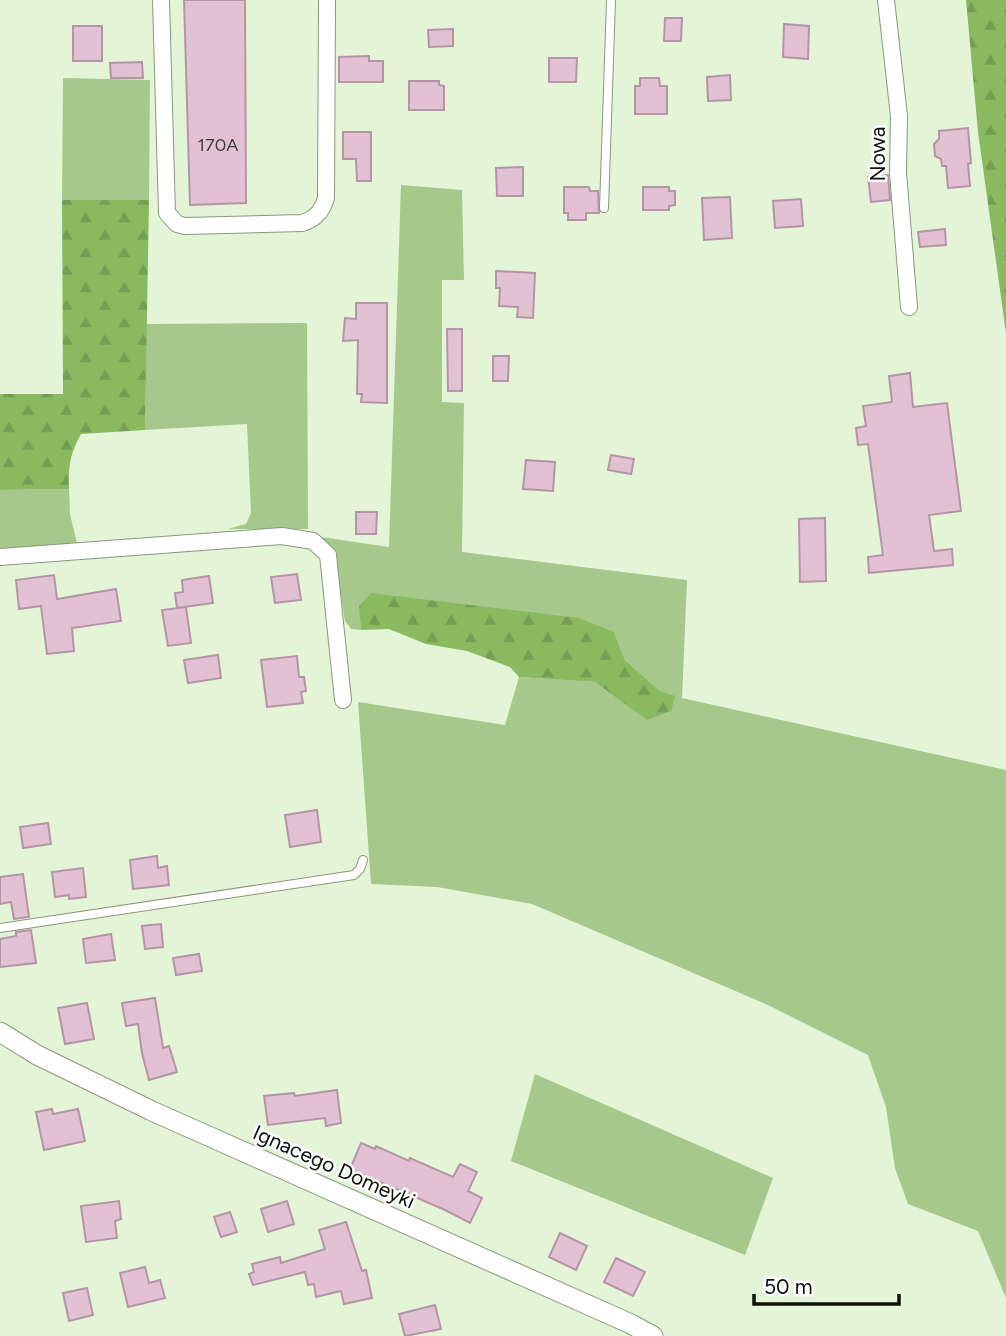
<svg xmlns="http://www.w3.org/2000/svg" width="1006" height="1336" font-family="Figtree,sans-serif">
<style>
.green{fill:#a6c88a}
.forest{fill:url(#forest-firs)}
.building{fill:#e2c1d2;stroke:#b495a5;stroke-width:2}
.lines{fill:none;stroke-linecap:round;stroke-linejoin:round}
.service-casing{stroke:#88987d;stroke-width:10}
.minor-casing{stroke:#88987d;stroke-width:18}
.tertiary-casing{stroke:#88987d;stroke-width:21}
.service{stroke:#fff;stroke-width:8}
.minor{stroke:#fff;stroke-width:16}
.tertiary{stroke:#fff;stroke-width:19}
.labels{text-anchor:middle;stroke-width:5;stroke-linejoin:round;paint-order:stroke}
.number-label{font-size:18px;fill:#423e3a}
.street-label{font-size:21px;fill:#0d1208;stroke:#fff}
</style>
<defs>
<pattern id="forest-firs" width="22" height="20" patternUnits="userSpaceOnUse" patternTransform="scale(1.75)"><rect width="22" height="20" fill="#8ab960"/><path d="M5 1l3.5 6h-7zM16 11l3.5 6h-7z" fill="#769e52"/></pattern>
</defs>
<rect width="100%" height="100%" fill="#e3f4d7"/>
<g class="green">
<path d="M63,78L150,80L149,200H62Z"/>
<path d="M401,185L462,190L464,280H442V402L464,403L462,552L687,580L682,698L1006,770V1298L978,1231L908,1204L895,1168L886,1107L868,1055L768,1005L532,904L437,887L371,884L358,702L505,725L519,677L595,682L619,698L660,691L625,660L614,632L360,606L361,630L351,629L345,621L334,552L321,537L389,547Z"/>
<path d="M307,323L308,529H227L246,524L251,513L247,424L145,430L146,324Z"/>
<path d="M69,489L70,514L77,543L0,550V490Z"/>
<path d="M535,1074L773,1178L745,1255L511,1161Z"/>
</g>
<g class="forest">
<path d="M966,0H1006V333L978,132Z"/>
<path d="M62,200H149L145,430L81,434C70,453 68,468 69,489L0,490V394H63Z"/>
<path d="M371,593L579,618L614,632L625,660L660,691L675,696L671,711L647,720L595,682L519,677L510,667L467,651L426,644L389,629L361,630L359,606Z"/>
</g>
<g class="building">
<path d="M184,0H245L246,203L190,205Z"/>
<path d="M665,18H682L681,41H664Z"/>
<path d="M784,24L809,26L808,59L783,57Z"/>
<rect x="73" y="26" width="29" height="35"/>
<path d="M453,29V46L429,47L428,30Z"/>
<path d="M369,56V61H383V82H339V57Z"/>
<path d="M549,58H577L576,82H549Z"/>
<path d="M142,62L143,78H111L110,63Z"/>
<path d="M730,75L731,100L708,101L707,77Z"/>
<path d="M640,78H659L660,86H667V114H635V86H640Z"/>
<path d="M409,81H439V85L444,86V110H409Z"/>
<path d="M968,128L971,163L968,164L970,186L948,188L946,166H942L941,159L935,156L934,144L939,139V131Z"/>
<path d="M343,132H371V181H357L356,159H343Z"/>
<path d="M523,167V196H497L496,168Z"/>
<path d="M888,175L890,200L871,202L868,177Z"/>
<path d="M564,187H589L590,191H598L599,213H586V220H568V213H564Z"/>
<path d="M643,187H669V191H675V205L669,206V210H643Z"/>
<path d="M730,197L732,238L704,240L702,198Z"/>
<path d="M801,199L803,226L775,228L773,201Z"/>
<path d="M945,229L946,245L920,247L918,232Z"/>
<path d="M496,271L535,273L533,318L517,317L518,307L499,306L500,288H496Z"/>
<path d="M356,303H387V403L361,402L362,394H357L358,340L343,341L345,318L356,319Z"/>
<path d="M447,329H462V391H448Z"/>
<path d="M493,356H509L508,381H493Z"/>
<path d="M910,373L913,407L947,403L961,511L929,515L934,551L952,549L953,565L869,573L868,557L883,555L868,444L858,445L856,428L866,426L863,406L892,402L889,376Z"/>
<path d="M611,455L634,459L631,474L608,470Z"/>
<path d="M526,460L555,462L553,491L523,489Z"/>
<path d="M356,512H377L376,534H356Z"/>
<path d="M825,518L826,581L800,582L799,519Z"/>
<path d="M297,574L301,600L275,603L271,577Z"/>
<path d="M54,575L57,599L116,589L121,621L72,628L74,651L47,654L41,606L19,609L16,580Z"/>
<path d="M209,576L213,603L177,608L175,593L183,592L182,580Z"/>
<path d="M186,607L191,643L168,646L162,610Z"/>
<path d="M218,655L221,678L188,683L184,660Z"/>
<path d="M297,656L299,677H304L306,691L301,692L303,703L267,707L261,660Z"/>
<path d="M317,810L321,842L290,847L285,815Z"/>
<path d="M48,823L51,844L23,848L20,827Z"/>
<path d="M157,856L158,868L167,866L169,885L133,889L130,860Z"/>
<path d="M83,868L86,897L69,899V895L55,897L52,872Z"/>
<path d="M23,874L29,917L14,919L11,902L0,904V877Z"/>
<path d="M161,924L163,947L145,949L142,926Z"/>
<path d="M31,930L36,963L0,967V939L16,936V932Z"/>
<path d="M111,934L115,960L86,963L83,939Z"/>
<path d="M199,954L202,971L176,975L173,958Z"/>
<path d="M155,998L163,1048L169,1046L177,1072L149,1080L142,1053L138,1024L126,1026L122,1003Z"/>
<path d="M87,1003L94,1039L65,1044L58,1008Z"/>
<path d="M337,1090L341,1123L326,1126L325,1118L268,1125L264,1096L294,1093L295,1096Z"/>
<path d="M52,1109L53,1114L78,1109L85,1141L44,1150L36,1112Z"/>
<path d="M361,1143L375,1149L376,1146L409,1161L410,1158L453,1177L460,1164L477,1172L468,1191L482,1198L470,1223L445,1210L350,1169Z"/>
<path d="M119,1201L121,1219L115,1221L117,1238L86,1242L81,1206Z"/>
<path d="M287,1201L294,1224L268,1232L261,1209Z"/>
<path d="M230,1212L237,1232L221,1237L214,1217Z"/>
<path d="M346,1222L362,1271L366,1270L372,1298L344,1304L341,1291L316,1297L314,1284L308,1285L305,1272L253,1285L249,1274L254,1272L252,1264L280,1257L281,1263L325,1249L319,1230Z"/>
<path d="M560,1233L587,1246L576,1270L549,1257Z"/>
<path d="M616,1258L645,1272L633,1296L604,1282Z"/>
<path d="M145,1267L149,1283L160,1280L165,1298L128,1307L120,1273Z"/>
<path d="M87,1288L93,1315L69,1321L63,1293Z"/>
<path d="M435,1305L441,1329L405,1336L399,1314Z"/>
</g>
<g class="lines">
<g class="service-casing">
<g id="service">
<path d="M604,208L611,0"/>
<path d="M0,928L354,875L360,869L363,860"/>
</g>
</g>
<g class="minor-casing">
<g id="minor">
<path d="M161,0L167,213L177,224L185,226L302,223C315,219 322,212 326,198L327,0"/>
<path d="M886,0L899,116L898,173L909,307"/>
<path d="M0,557L282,536L313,541L328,555L343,700"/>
</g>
</g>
<g class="tertiary-casing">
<path id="tertiary" d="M0,1032L37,1055L152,1111L631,1324L653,1336"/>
</g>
<use href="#service" class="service"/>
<use href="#minor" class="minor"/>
<use href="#tertiary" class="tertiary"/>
</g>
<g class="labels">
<g class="number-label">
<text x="218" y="151">170A</text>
</g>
<g class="street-label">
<text transform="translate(878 154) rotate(-90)" y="7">Nowa</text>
<text transform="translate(334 1167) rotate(24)" y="7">Ignacego Domeyki</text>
</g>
</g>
<path d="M754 1294v10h145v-10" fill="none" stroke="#0d1208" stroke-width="3.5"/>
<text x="764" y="1294" font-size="21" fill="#0d1208" stroke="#ffffff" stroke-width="5" paint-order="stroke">50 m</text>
</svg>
